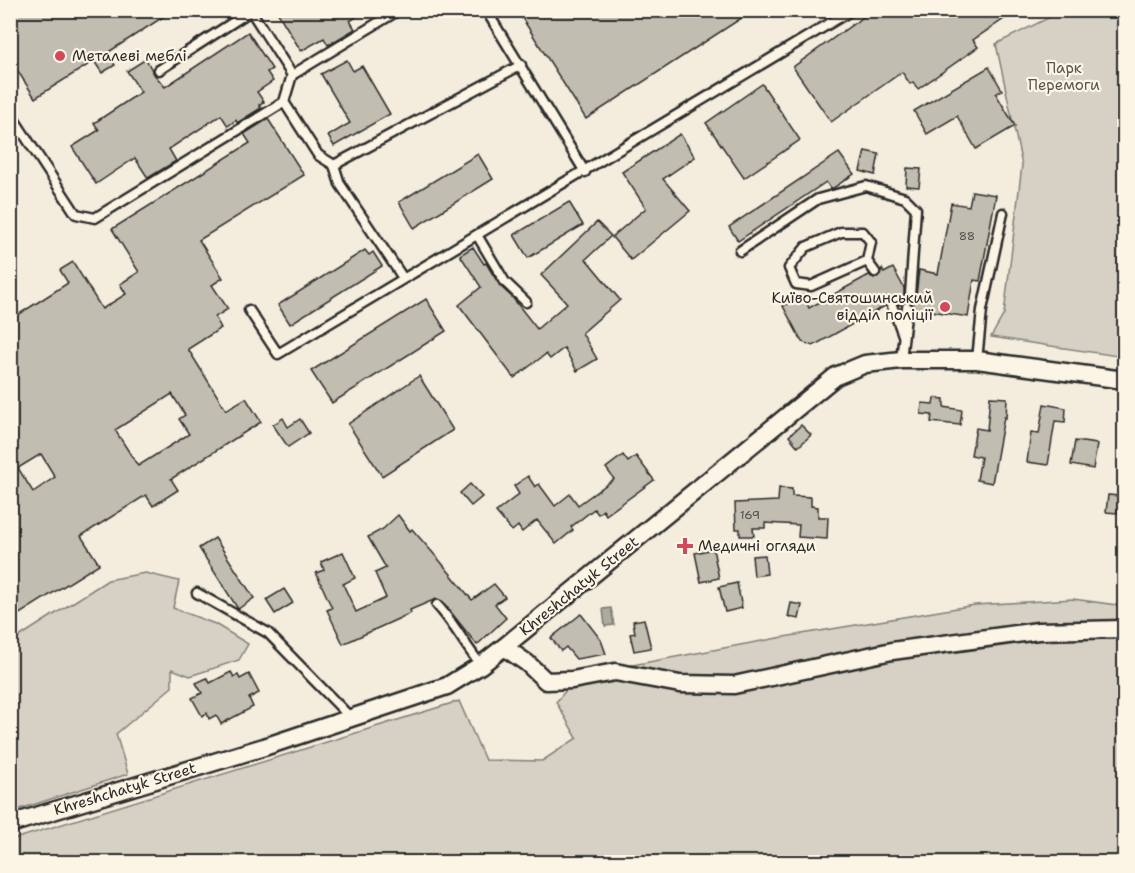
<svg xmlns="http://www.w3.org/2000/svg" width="1135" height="873" font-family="'Shantell Sans',sans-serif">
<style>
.green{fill:#d6d1c4;stroke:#807e78;stroke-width:1.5}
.water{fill:#afaaa0;stroke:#7a7771;stroke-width:1.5}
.building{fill:#c2bdb1;stroke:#2b2b2b;stroke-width:1.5;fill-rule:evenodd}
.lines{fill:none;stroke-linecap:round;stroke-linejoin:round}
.service-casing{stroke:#2b2b2b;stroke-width:13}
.minor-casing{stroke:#2b2b2b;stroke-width:21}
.service{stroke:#fcf5e5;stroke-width:8}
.minor{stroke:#fcf5e5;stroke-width:16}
.poi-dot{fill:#d1495b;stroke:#fcf5e5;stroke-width:2}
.labels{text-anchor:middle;stroke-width:4.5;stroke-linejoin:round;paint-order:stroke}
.number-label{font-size:12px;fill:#51504c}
.poi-label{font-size:15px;fill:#2b2b2b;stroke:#fcf5e5;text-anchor:start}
.park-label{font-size:15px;fill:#565451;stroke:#fcf5e5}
.street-label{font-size:15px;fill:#2b2b2b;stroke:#fcf5e5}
</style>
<rect width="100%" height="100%" fill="#f4edde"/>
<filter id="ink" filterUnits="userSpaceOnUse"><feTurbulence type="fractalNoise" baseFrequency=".0167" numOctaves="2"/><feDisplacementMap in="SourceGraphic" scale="12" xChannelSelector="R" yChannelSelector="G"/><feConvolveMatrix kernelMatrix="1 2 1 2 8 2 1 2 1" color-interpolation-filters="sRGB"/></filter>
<g filter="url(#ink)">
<g class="green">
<path d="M1062,11H1124V357L991,337L1004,314L1022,165L996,44Z"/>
<path d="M145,573L179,581L173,608L215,624L248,644L239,660L190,676L172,669V687L116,734L128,774L11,812V642L108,580Z"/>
<path d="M1073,599L1124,606V862H11V840L459,701L485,760L542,761L577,738L556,702L579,675L778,638L975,605Z"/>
</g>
<path class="water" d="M611,608L614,625L605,626L603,609Z"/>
<g class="building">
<path d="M10,10H174L107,53L115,65L102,73L94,61L35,98L10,59Z"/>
<path d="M276,10H367L350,21L355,29L328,45L324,38L301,51Z"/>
<path d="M517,10H754L586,119Z"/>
<path d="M873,10H1002L1007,17L973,40L978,47L918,89L913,82L910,84L902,72L831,122L793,67Z"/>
<path d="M248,32L272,69L267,72L273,81L257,92L264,102L259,105L261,108L237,123L236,120L228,126L221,115L169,149L176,161L148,178L135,158L96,184L72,147L99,130L94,123L141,92L127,71L146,59L154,74L165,87Z"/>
<path d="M347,60L353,71L362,66L390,114L334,146L328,136L350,123L321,74Z"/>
<path d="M989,67L1002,90L996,94L1015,126L976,149L957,116L927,134L914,111Z"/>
<path d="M762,84L800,140L744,178L706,123Z"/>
<path d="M268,119L304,175L199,240L223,278L212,285L228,309L215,317L221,328L188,349L226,410L246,398L261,422L171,479L178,490L153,506L146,495L81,536L99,564L10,620V506L17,502L10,492V320L68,283L60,270L73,262L102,309L126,294L120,284L139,272L112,229L250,143L244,134ZM172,394L185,415L179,419L189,434L138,466L115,430ZM41,454L55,477L33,492L18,468Z"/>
<path d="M680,134L695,157L663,179L690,211L631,260L612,237L646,208L622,172Z"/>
<path d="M865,151L879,154L875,175L860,171Z"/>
<path d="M839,153L854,174L833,188L831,189L826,182L738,241L729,227Z"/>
<path d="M478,154L493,179L414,228L399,202Z"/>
<path d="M907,168L921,169L919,187L906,186Z"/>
<path d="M972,191L996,195L980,281L974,280L968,317L913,308L909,301L913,304L916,296L919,270L938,274L951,203L969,206Z"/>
<path d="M569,202L583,225L528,258L514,235Z"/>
<path d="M597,222L611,236L586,259L620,300L582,333L597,359L577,371L564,348L550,359L546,354L514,378L459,305L481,287L460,255L473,247L484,264L486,263L500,286L512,297L537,329L567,303L541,275Z"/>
<path d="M365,250L369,255L373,252L382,266L290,324L278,305Z"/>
<path d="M893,268L904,288V297L907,301L899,305L895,298L888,297L885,301V306L813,346L802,342L783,306L803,295L809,308L869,275L873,278L878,277L882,269L884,273Z"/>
<path d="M426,299L446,331L332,403L311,371Z"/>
<path d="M419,376L453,430L382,476L348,424Z"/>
<path d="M990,397L1007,398L1006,418L1004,417L992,483L977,480L981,457L971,455L976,428L987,430Z"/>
<path d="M934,398L944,399V407L962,410L960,425L931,422L932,415L921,414L922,403L933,404Z"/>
<path d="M1044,404L1066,408L1065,422L1055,421L1048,465L1027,462L1031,433L1039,434Z"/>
<path d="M283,418L288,427L300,419L309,433L288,447L273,425Z"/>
<path d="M801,425L811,435L798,447L789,436Z"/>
<path d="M1075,441L1097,444L1093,469L1071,465Z"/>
<path d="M623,455L628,462L636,456L654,480L606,515L603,510L598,514L594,509L571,527L573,530L556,544L537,520L522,532L518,526L512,531L496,512L519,494L514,486L528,476L535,487L539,484L555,506L570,494L578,505L614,479L606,468Z"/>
<path d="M470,484L482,497L471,506L460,493Z"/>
<path d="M779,488L792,489V496L811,497V506L818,507V517H828L827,539L798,537L799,525L765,523V528H753L754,536H740V529H736L735,503L778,501Z"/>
<path d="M1108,495L1119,496L1117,513L1106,512Z"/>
<path d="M398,515L410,531L412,529L440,561L472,600L494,584L505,597L495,604L506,618L477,645L442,601L436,599L410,610L411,613L343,644L327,610L332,608L316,573L324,570L321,562L343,552L355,578L343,584L356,612L386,598L375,573L386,568L368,537L383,529Z"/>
<path d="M215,538L254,598L238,609L199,548Z"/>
<path d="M713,549L719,578L701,582L695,553Z"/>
<path d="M765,555L767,574L754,576L752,556Z"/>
<path d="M737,583L742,608L725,612L719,587Z"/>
<path d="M284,589L293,603L275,614L266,600Z"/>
<path d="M791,603L802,605L799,619L788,617Z"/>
<path d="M581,614L601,640L606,654L576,659L566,647L561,651L551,638Z"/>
<path d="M644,619L651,648L634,651L630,634L635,633L633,621Z"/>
<path d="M231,672L234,677L238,675L240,679L249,674L259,693L249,698L253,707L221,724L216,715L209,719L207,713L202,716L192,698L202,693L196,683L207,678L210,683Z"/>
</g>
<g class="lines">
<g class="service-casing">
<g id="service">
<path d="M486,10L585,172"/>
<path d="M251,11L292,75L284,102L318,155L334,165L340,184L403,278"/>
<path d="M159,70L252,10"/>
<path d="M292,75L399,10"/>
<path d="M10,113L76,214L95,218L284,102"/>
<path d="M334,165L521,65"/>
<path d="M477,235L505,282L526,302"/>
<path d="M740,251L818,199L866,186L905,198L916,209L910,295"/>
<path d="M867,261L871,242L863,232H841L806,247L789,268L796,284L811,286L867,261L875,272"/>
<path d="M891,303L903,335"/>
<path d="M249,310L278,354L852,10"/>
<path d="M901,360L907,307"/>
<path d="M977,360L982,310L1003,213"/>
<path d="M197,593L268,633L351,718"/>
<path d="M437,605C454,623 465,646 481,665"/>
</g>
</g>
<g class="minor-casing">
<g id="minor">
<path d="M504,647L527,663L546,681L572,680L615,672L680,684L734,685L892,651L1038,631L1124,629"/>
<path d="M10,824L264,747L447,686L481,665L504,647L836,376L865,364L901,360H977L1124,380"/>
</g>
</g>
<use href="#service" class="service"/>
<use href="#minor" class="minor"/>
</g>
</g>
<g class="poi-dot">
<circle cx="60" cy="56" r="6"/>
<circle cx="945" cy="307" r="6"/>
<path d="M682 537h6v6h6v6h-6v6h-6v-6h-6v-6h6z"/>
</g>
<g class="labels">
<g class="number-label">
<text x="967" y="240">88</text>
<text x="750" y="519">169</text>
</g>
<g class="poi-label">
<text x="72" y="61">Металеві меблі</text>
<text x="933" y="303" text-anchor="end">Київо-Святошинський<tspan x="933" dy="17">відділ поліції</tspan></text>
<text x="698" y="551">Медичні огляди</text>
</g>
<g class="park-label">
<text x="1064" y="73">Парк<tspan x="1064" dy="17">Перемоги</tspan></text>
</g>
<g class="street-label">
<text transform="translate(579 586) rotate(-39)" y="5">Khreshchatyk Street</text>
<text transform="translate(125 789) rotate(-17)" y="5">Khreshchatyk Street</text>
</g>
</g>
<rect width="1135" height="873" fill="none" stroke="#fcf5e5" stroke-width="36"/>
<rect x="18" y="18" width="1099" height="837" fill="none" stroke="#2b2b2b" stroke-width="2" filter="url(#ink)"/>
</svg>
